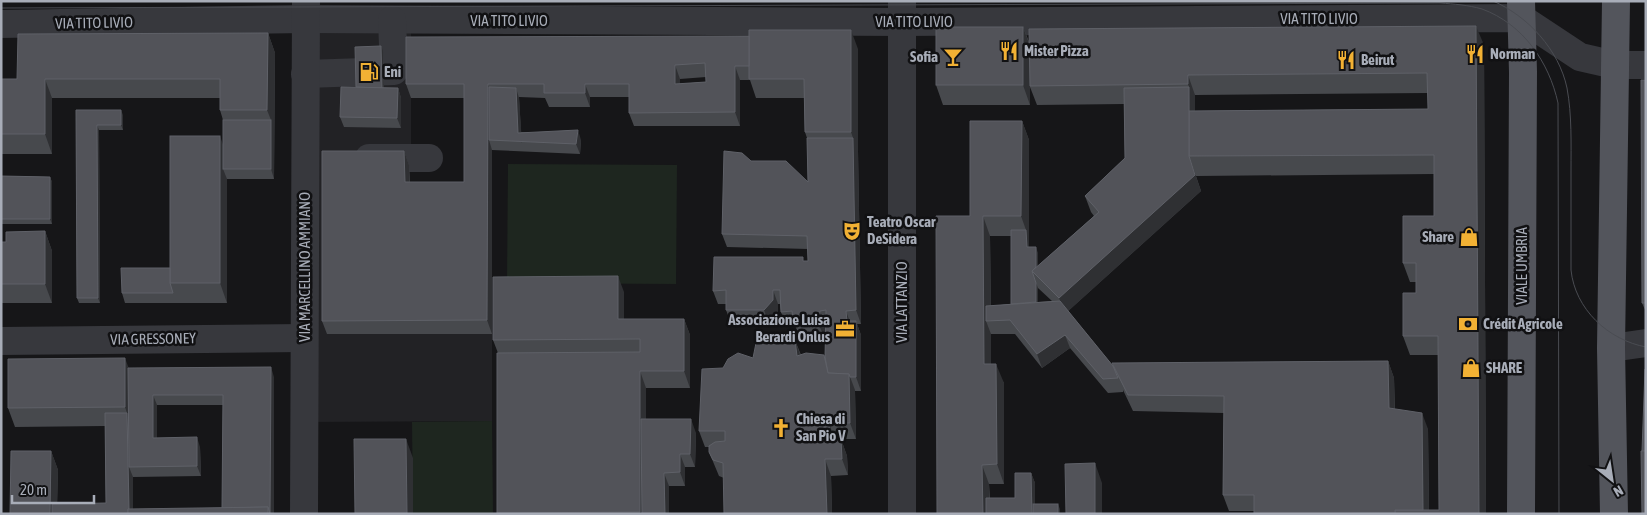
<svg xmlns="http://www.w3.org/2000/svg" width="1647" height="515" font-family="'Asap Condensed',sans-serif">
<style>
.built{fill:#222225}
.green{fill:#1e261f}
.lines{fill:none;stroke-linecap:round;stroke-linejoin:round}
.minor{stroke:#37383d;stroke-width:28}
.major{stroke:#53555c;stroke-width:28}
.tram{stroke:#4a4c52;stroke-width:1}
.wall{fill:#47494d;fill-rule:evenodd}
.shaded-wall{fill:#2f3033}
.building{fill:#525359;stroke:#5f6168;fill-rule:evenodd}
.labels{text-anchor:middle;stroke-width:5;stroke-linejoin:round;paint-order:stroke}
.street-label{font-size:15px;fill:#a8adb8;stroke:#111113}
.poi-label{font-size:15px;font-weight:bold;fill:#a8adb8;stroke:#111113;text-anchor:start}
</style>
<rect width="100%" height="100%" fill="#161618"/>
<path class="built" d="M308,21L411,23V148L409,165L410,196L492,253V421L306,422Z"/>
<g class="green">
<path d="M508,164L677,165L676,284L507,283Z"/>
<path d="M492,421L493,514H413L412,422Z"/>
</g>
<g class="lines">
<g class="minor">
<path d="M1,24L306,19L902,22L1521,18L1580,57L1615,65H1646"/>
<path d="M305,74L394,71L392,20"/>
<path d="M369,158H429"/>
<path d="M1,341L304,338"/>
<path d="M1611,348L1646,343"/>
<path d="M304,514L306,1"/>
<path d="M902,514V1"/>
</g>
<g class="major">
<path d="M1521,1L1523,72L1521,514"/>
<path d="M1614,514L1611,348L1616,1"/>
</g>
<g class="tram">
<path d="M1493,1C1528,16 1559,50 1567,88C1572,115 1571,144 1571,171C1571,204 1571,237 1571,270C1575,309 1608,340 1646,347"/>
<path d="M1,8L1440,3C1454,4 1468,5 1482,9C1523,24 1549,62 1558,103L1559,514"/>
</g>
</g>
<g class="wall">
<path d="M1023,27L1030,44L1484,45L1486,514H1254V511H1229L1223,495L1224,413L1133,411L1123,390V392L1108,393L1070,348L1042,368L1015,334H991V364L1004,383V484H989L990,498H1015L1031,473L1035,483V504L1060,509L937,514L970,216L1022,121L1029,140V247L1038,253V266L1094,216L1091,212L1085,196L1125,158L1124,104L1037,105L1030,87V105H943L936,85ZM1428,93V109L1195,111V95ZM1434,174V216L1403,263L1410,282H1416V293L1403,336L1410,355H1438L1439,510H1429L1428,429L1395,409L1394,378L1388,361L1113,366L1068,311L1201,191L1196,176ZM990,236H1011V304L991,306ZM1038,288L1052,301L1038,302Z"/>
<path d="M268,33L275,53L274,179H227V303H125L122,293L170,268L223,145V120L220,110V98H52V154H1V79H17Z"/>
<path d="M858,49V151L861,324H857L861,335V391H855L856,439H841L847,456L848,475L831,476L832,514H724V478L719,476L709,452V447H705L699,431L723,368L753,358L795,340L801,355L825,357L826,324L825,340L807,341L798,333L795,325L786,326L781,312L780,304H778V314L769,323H731L726,310V304H718L713,291L804,261H808V249L727,247L722,234L751,161L808,182L807,138L805,132L804,98H756L750,80H740V126H634L629,113V97H590V107H549L545,98L519,97L521,132L581,140L580,154L492,150V334H327L322,321L404,151L409,165L410,182H464V98H411L406,84ZM706,77V82L680,84V79Z"/>
<path d="M383,51L384,88H398L401,98V128L344,127L340,117Z"/>
<path d="M1646,80V312L1642,303Z"/>
<path d="M76,110L123,115V130H99L100,303H79L77,298Z"/>
<path d="M1,176L50,177L52,182V224H1Z"/>
<path d="M45,231L52,251V303H1V242H6Z"/>
<path d="M624,292V319H684L690,335V388H646V419L696,433L695,467H685V486H669V514H498V353L493,340Z"/>
<path d="M128,368L274,377V514H10L51,451L58,470L57,504L106,503L105,426L15,427L8,408ZM157,405H223L222,508L133,509V477L201,476L200,447L157,438Z"/>
</g>
<g class="shaded-wall">
<path d="M1476,26L1484,45L1486,514H1479Z"/>
<path d="M1023,27L1030,46V105L1023,85Z"/>
<path d="M851,30L858,49V151L861,324L856,310L853,138L851,132Z"/>
<path d="M268,33L275,53L274,179L271,169V120L267,110Z"/>
<path d="M381,46L383,51L384,98L382,92Z"/>
<path d="M675,65L680,79V98L675,84Z"/>
<path d="M735,66L740,80V126L735,112Z"/>
<path d="M1188,75L1195,95V156H1190L1189,87L1188,84Z"/>
<path d="M45,79L52,98V154L45,134Z"/>
<path d="M488,84L493,97L489,140L492,150V334L487,320Z"/>
<path d="M585,84L590,97V107L585,93Z"/>
<path d="M398,88L401,98V128L397,118Z"/>
<path d="M516,88L519,98L522,143L518,133Z"/>
<path d="M121,110L123,115V130L121,125Z"/>
<path d="M1022,121L1029,140V253L1027,247L1026,230L1021,216Z"/>
<path d="M97,125L99,130L100,303L98,298Z"/>
<path d="M578,130L581,140L580,154L576,144Z"/>
<path d="M220,136L227,156L223,169L227,179V303L220,283Z"/>
<path d="M404,151L409,165L410,196L405,182Z"/>
<path d="M1190,159L1201,191L1065,314L1059,298Z"/>
<path d="M50,177L52,182V224L50,219Z"/>
<path d="M983,216L990,236L991,321H986L991,334V383L984,364Z"/>
<path d="M45,231L52,251V303L45,284Z"/>
<path d="M1036,247L1038,253V277L1036,275Z"/>
<path d="M618,276L624,292V335L618,319Z"/>
<path d="M1036,283L1038,288V318L1036,312Z"/>
<path d="M773,290L778,304V314L769,323L764,310Z"/>
<path d="M820,311L825,324V340L820,327Z"/>
<path d="M846,311L851,325L847,321Z"/>
<path d="M684,319L690,335V388L684,371Z"/>
<path d="M856,321L861,335V391L856,377Z"/>
<path d="M1065,335L1070,348L1042,368L1037,354Z"/>
<path d="M795,340L801,357L797,356Z"/>
<path d="M125,358L132,377L129,467L133,477V514H129L127,413L125,407Z"/>
<path d="M1388,361L1394,378L1395,424L1389,408Z"/>
<path d="M996,364L1004,383V484L997,464Z"/>
<path d="M271,367L274,377V514H270Z"/>
<path d="M640,371L646,388V514H641L640,512Z"/>
<path d="M849,374L855,390L856,439L850,423Z"/>
<path d="M153,395L157,405V448L153,438Z"/>
<path d="M1422,413L1428,429L1429,514L1423,513Z"/>
<path d="M691,419L696,433L695,467L690,454Z"/>
<path d="M829,423L835,440H830Z"/>
<path d="M197,437L200,447L201,476L197,466Z"/>
<path d="M406,439L413,458V514H407Z"/>
<path d="M841,439L847,456L848,475L842,459Z"/>
<path d="M51,451L58,470L57,514H50Z"/>
<path d="M680,454L685,467V486L680,472Z"/>
<path d="M825,459L831,476L832,514H827Z"/>
<path d="M1095,463L1102,483V514H1095Z"/>
<path d="M982,465L989,484L990,514H983Z"/>
<path d="M664,473L669,486V514H665Z"/>
<path d="M1031,473L1035,483V514H1032Z"/>
<path d="M1058,504L1060,509V514H1058Z"/>
</g>
<g class="building">
<path d="M1476,26L1479,514H1395V510H1439L1438,336H1403V293H1416V263H1403V216H1434V155L1189,156V111L1428,109L1427,73L1188,75V84L1030,86L1029,29Z"/>
<rect x="936" y="27" width="87" height="58"/>
<path d="M749,30H851V132H805L804,79H749Z"/>
<path d="M268,33L267,110H220V79H45V134H1V79H17L18,34Z"/>
<path d="M749,36V66H735V112L629,113V84H585V93H544V84H488L487,320L322,321V151H404L405,182H464V84H406V37ZM705,63L706,82L675,84V65Z"/>
<path d="M381,46L382,88L356,87L355,47Z"/>
<path d="M1641,80H1646V303H1642Z"/>
<path d="M341,87L398,88L397,118L340,117Z"/>
<path d="M489,87L516,88L518,133L578,130L576,144L489,140Z"/>
<path d="M1189,87V156L1195,175L1059,298L1032,271L1099,212L1085,196L1125,158L1124,88Z"/>
<path d="M76,110H121V125H97L98,298H77Z"/>
<rect x="223" y="120" width="48" height="49"/>
<path d="M970,121H1022L1021,216H983L984,364H996L997,464L982,465L983,514H937L936,216H970Z"/>
<rect x="170" y="136" width="50" height="147"/>
<path d="M807,138H853L856,310L846,311L847,321H856V377H850L849,374L828,373L825,357L826,310L820,311V327H802L793,319L792,311L781,312L780,290H773V300L764,310H726V290L713,291L714,257H803V261H808L807,236L722,234L724,151L742,153L751,161H786L808,182Z"/>
<path d="M1,176L50,177V219H1Z"/>
<path d="M1011,230H1026L1027,247H1036V267L1032,271L1036,283V302L1011,304Z"/>
<path d="M45,231V284H1V242H6V232Z"/>
<path d="M121,268H170V283L173,293H122Z"/>
<path d="M618,276V319H684V371H640V512L497,513V353L640,352V339L493,340V277Z"/>
<path d="M1060,301L1113,366L1118,378L1103,379L1065,335L1037,354L1010,320L986,321V306Z"/>
<path d="M777,334L785,335L795,340L797,356L806,353L824,355L828,373L849,374L850,423H829L830,440L841,439L842,459H825L827,514H724L723,463L713,460L709,452V446L715,442L725,441V431H699L702,369L723,368L728,359L738,353L753,358L756,343L762,338Z"/>
<path d="M125,358V407L8,408V359Z"/>
<path d="M1388,361L1389,408L1422,413L1423,510H1395V513L1254,514V495H1223L1224,396L1128,395L1112,363Z"/>
<path d="M271,367L270,514L268,507L222,508L223,395H153V438L197,437V466L129,467L128,368Z"/>
<path d="M1645,369H1646V451H1642Z"/>
<path d="M105,413H127L129,509H128V514H52V504L106,503Z"/>
<path d="M641,419H691L690,454H680V472L664,473L665,514H642Z"/>
<path d="M354,439H406L407,514H355Z"/>
<path d="M11,451H51L50,514H10Z"/>
<path d="M1641,451H1646V514H1642Z"/>
<path d="M1095,463V514H1066L1065,464Z"/>
<path d="M1015,473H1031L1032,514H986V498H1015Z"/>
<rect x="1033" y="504" width="25" height="10"/>
<path d="M268,507V514H128V509Z"/>
</g>
<defs>
<g id="restaurant-bare" transform="scale(1.5)"><path d="M-5-6h1v4h1v-4h1v4h1v-4h1v5L-1.5 .5V6h-2V.5L-5-1ZM5-6V6H3V1.5H1.5Q1.5-4 5-6Z" fill="#f2b134" stroke="#111113" stroke-width="2.5" paint-order="stroke"/></g>
<g id="bar-bare" transform="scale(1.5)"><path d="M-6-5H6L.8 .8V4.5H3.5V6h-7V4.5H-.8V.8Z" fill="#f2b134" stroke="#111113" stroke-width="2.5" paint-order="stroke"/></g>
<g id="fuel-bare" transform="scale(1.5)"><path d="M-5.5-6h7V0h2V4h1.3V-2.5L3-4.5l.8-.8L6-3V5H2.5V1h-1V6h-7ZM-4.2-4.7v3.2H.2V-4.7Z" fill="#f2b134" stroke="#111113" stroke-width="2.5" paint-order="stroke"/></g>
<g id="theatre-bare" transform="scale(1.5)"><path d="M-5-5.5Q0-4 5-5.5V0Q5 5 0 6Q-5 5-5 0ZM-3.3-2.5H-1v1.5H-3.3ZM1-2.5H3.3v1.5H1ZM-2.8 1Q0 5.5 2.8 1Z" fill="#f2b134" stroke="#111113" stroke-width="2.5" paint-order="stroke"/></g>
<g id="shop-bare" transform="scale(1.5)"><path d="M-5-2.5h2.3a2.7 3.5 0 0 1 5.4 0H5L5.5 6h-11ZM-1.5-2.5h3a1.5 2.3 0 0 0-3 0Z" fill="#f2b134" stroke="#111113" stroke-width="2.5" paint-order="stroke"/></g>
<g id="bank-bare" transform="scale(1.5)"><path d="M-6-4H6V4H-6ZM0-2.3a2.3 2.3 0 1 0 0 4.6a2.3 2.3 0 1 0 0-4.6Z" fill="#f2b134" stroke="#111113" stroke-width="2.5" paint-order="stroke"/></g>
<g id="office-bare" transform="scale(1.5)"><path d="M-6-3h4V-5.5h4V-3h4V5H-6ZM-1-4.5V-3h2v-1.5ZM-6 0V1H6V0Z" fill="#f2b134" stroke="#111113" stroke-width="2.5" paint-order="stroke"/></g>
<g id="church-bare" transform="scale(1.5)"><path d="M-1.2-6h2.4v3.5h3.3v2.4h-3.3V6h-2.4V-.1h-3.3v-2.4h3.3Z" fill="#f2b134" stroke="#111113" stroke-width="2.5" paint-order="stroke"/></g>
</defs>
<g fill-rule="evenodd">
<use href="#restaurant-bare" x="1009" y="51"/>
<use href="#restaurant-bare" x="1475" y="54"/>
<use href="#bar-bare" x="953" y="57"/>
<use href="#restaurant-bare" x="1346" y="60"/>
<use href="#fuel-bare" x="369" y="72"/>
<use href="#theatre-bare" x="852" y="231"/>
<use href="#shop-bare" x="1469" y="237"/>
<use href="#bank-bare" x="1468" y="324"/>
<use href="#office-bare" x="845" y="329"/>
<use href="#shop-bare" x="1471" y="368"/>
<use href="#church-bare" x="781" y="428"/>
</g>
<g class="labels">
<g class="street-label">
<text x="1319" y="24">VIA TITO LIVIO</text>
<text x="509" y="26">VIA TITO LIVIO</text>
<text x="914" y="27">VIA TITO LIVIO</text>
<text transform="translate(94 23) rotate(-1)" y="5">VIA TITO LIVIO</text>
<text transform="translate(1522 266) rotate(-90)" y="5">VIALE UMBRIA</text>
<text transform="translate(305 267) rotate(-90)" y="5">VIA MARCELLINO AMMIANO</text>
<text transform="translate(902 302) rotate(-90)" y="5">VIA LATTANZIO</text>
<text transform="translate(153 339) rotate(-1)" y="5">VIA GRESSONEY</text>
</g>
<g class="poi-label">
<text x="1024" y="56">Mister Pizza</text>
<text x="1490" y="59">Norman</text>
<text x="938" y="62" text-anchor="end">Sofia</text>
<text x="1361" y="65">Beirut</text>
<text x="384" y="77">Eni</text>
<text x="867" y="227">Teatro Oscar<tspan x="867" dy="17">DeSidera</tspan></text>
<text x="1454" y="242" text-anchor="end">Share</text>
<text x="830" y="325" text-anchor="end">Associazione Luisa<tspan x="830" dy="17">Berardi Onlus</tspan></text>
<text x="1483" y="329">Crédit Agricole</text>
<text x="1486" y="373">SHARE</text>
<text x="796" y="424">Chiesa di<tspan x="796" dy="17">San Pio V</tspan></text>
</g>
</g>
<rect width="1647" height="515" fill="none" stroke="#a8adb8" stroke-width="5"/>
<g transform="translate(1612 480) rotate(150)" stroke="#111113" stroke-width="4" paint-order="stroke">
<path d="M0-4L9 19L0 12L-9 19Z" fill="#a8adb8"/>
<text y="-8" font-size="14" font-weight="bold" text-anchor="middle" fill="#a8adb8">N</text>
</g>
<path d="M12 495v8h82v-8" fill="none" stroke="#a8adb8" stroke-width="2.5"/>
<text x="20" y="495" font-size="15" fill="#a8adb8" stroke="#111113" stroke-width="4" paint-order="stroke">20 m</text>
</svg>
